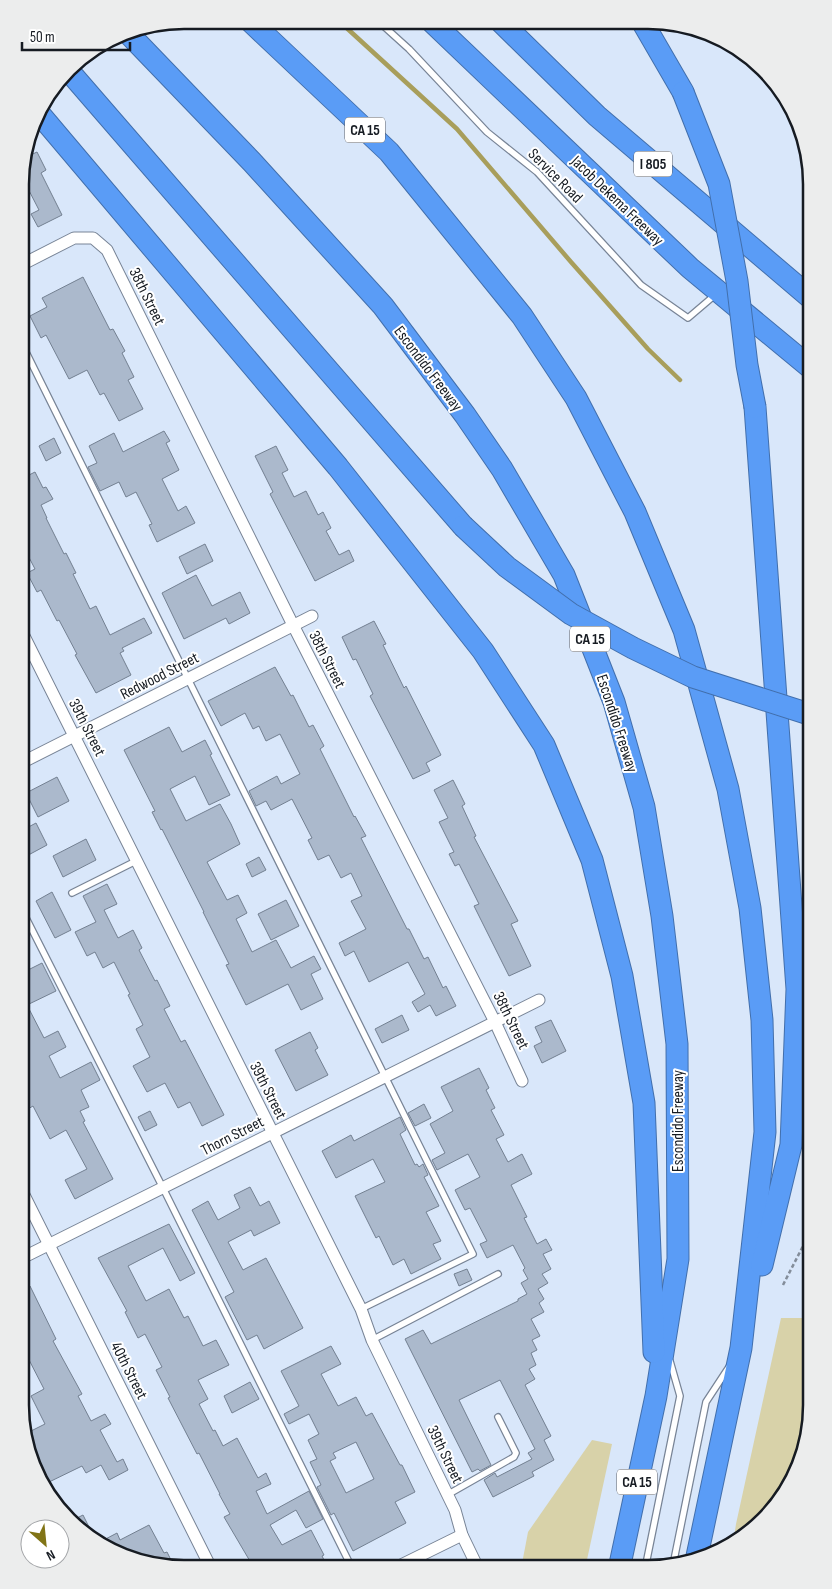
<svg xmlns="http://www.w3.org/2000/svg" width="832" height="1589" font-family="'Sofia Sans Condensed',sans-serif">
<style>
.green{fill:#d8d2a9}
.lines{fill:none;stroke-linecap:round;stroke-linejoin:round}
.stream{stroke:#a89e5b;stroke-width:4.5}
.building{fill:#abb9cc;stroke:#738091;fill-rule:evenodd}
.lane-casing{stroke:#788496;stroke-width:8}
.street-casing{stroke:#788496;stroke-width:13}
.highway-casing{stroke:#426fac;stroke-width:23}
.path{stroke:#838d9a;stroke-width:2.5;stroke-dasharray:4 2.5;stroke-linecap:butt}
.lane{stroke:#fff;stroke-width:5.5}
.street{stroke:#fff;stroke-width:11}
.highway{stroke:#5a9cf6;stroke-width:21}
.highway-bridge-casing{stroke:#426fac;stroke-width:23;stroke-linecap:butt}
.highway-bridge{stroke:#5a9cf6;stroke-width:21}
.labels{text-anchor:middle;stroke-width:4;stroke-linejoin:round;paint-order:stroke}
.shield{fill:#fff;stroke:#5c5f64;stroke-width:1}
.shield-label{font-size:15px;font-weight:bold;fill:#161b22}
.street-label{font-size:16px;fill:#161b22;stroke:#fff}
.rim{fill:none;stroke:#161b22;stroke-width:2.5}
</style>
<rect width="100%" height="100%" fill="#d9e7fa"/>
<g class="green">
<path d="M781,1318H809L812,1325V1385L806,1408L811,1417L800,1468L778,1505L740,1541L733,1544L736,1524Z"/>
<path d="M592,1440L612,1444L585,1569H521L528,1532Z"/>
</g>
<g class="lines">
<path class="stream" d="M339,21L457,129L571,262L648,349L680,380"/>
</g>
<g class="building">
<path d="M37,152L46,170L41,173L62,215L38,227L31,214L39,210L21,175L22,159Z"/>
<path d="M83,277L110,330L113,329L125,351L122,353L134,377L128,380L143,409L119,421L104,393L100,395L87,370L69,379L46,335L41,338L30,316L47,307L42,298Z"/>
<path d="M164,431L170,441L166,443L179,470L162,479L178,511L186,506L195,523L157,542L149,525L152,524L136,492L126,497L119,482L100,491L88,467L97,463L89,446L114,433L123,452Z"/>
<path d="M54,438L61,453L46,461L39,446Z"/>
<path d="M276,446L288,470L282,473L294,497L306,491L318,515L323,512L331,528L326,531L339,555L349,550L354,561L315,581L270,494L273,492L255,456Z"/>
<path d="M35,472L43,488L46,487L53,499L41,505L47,518H46L64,554L66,553L76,573L73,574L90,609L96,606L110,635L144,618L152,633L122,648L124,651L120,653L131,675L96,693L75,655L77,654L59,620L57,621L41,590L37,592L27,573L35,569L21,542V479Z"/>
<path d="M205,544L213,561L187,574L179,557Z"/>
<path d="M196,575L212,606L240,592L250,613L229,624L226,618L184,639L162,593Z"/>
<path d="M374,621L386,644L383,645L404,688L406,686L441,755L426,763L430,771L413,779L370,696L373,694L356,659L353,660L342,637Z"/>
<path d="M275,667L291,696L293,695L309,727L313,725L324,746L320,749L354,817L355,816L366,836L361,838L407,929H409L424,959L428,957L443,988L446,986L456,1006L436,1016L430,1005L418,1012L412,1002L425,994L408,962L369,982L354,951L345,956L339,943L366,929L351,901L362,896L351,873L341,878L329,855L318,860L308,840L312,838L292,799L271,810L266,801L256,806L249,791L277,776L281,784L300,774L280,734L266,741L259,726L253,729L245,713L221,726L208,701Z"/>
<path d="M169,727L182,752L205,740L212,754L210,755L230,795L209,805L195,776L170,789L186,821L220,804L231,824L240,844L207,862L227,900L238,895L247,913L236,919L252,952L276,940L291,968L314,956L321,969L311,974L323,999L301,1010L288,984L246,1005L226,965L229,964L203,912H204L162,829L161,830L152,812L155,811L124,750Z"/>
<path d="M57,777L69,801L38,817L26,793Z"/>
<path d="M453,780L465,804L462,806L476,836L474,837L518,921L511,924L531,966L509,976L474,906L479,904L459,864L455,866L449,854L454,852L439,822L448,818L434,790Z"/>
<path d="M36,823L47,845L21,859V831Z"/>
<path d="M86,839L96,860L63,877L53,856Z"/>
<path d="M259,857L266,870L252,877L246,864Z"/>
<path d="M107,884L117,904L104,910L118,938L133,930L142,948L139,950L155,981L157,980L170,1006L164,1009L181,1042L185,1040L224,1115L202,1126L190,1102L178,1108L165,1083L147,1092L133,1066L150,1057L136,1029L143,1025L128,995L130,994L114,962L103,968L95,952L87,956L75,932L96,922L83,896Z"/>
<path d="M52,892L71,930L55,938L36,901Z"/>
<path d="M286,900L299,926L271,940L258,914Z"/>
<path d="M42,963L56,991L27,1005L44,1038L58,1031L66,1047L49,1056L60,1078L91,1062L100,1080L81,1090L89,1107L80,1111L85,1121L83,1122L113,1179L75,1199L65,1180L87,1169L66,1130L50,1139L33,1106L28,1109L20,1094V974Z"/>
<path d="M402,1015L409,1030L382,1043L375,1029Z"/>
<path d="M551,1020L566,1051L542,1063L534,1046L542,1042L535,1027Z"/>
<path d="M310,1032L318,1048L315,1050L328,1075L296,1091L275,1050Z"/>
<path d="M479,1068L489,1088L486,1090L495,1108L491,1110L504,1135L496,1139L508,1162L522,1154L532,1174L511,1185L527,1217L524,1218L537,1244L546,1239L552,1250L543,1254L551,1269L542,1274L548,1283L538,1289L544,1299L539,1303L544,1312L531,1319L540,1336L532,1340L537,1350L531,1353L536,1365L529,1369L535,1379L525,1385L551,1436L544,1440L554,1460L532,1472L534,1476L493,1497L484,1480L495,1473L497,1477L532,1459L528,1453L535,1449L500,1380L459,1400L491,1465L480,1471L478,1469L472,1472L405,1339L423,1330L431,1344L518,1301V1299L527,1294L521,1283L528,1279L523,1270L525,1268L513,1245L487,1258L480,1244L487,1241L470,1208L465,1210L455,1190L480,1177L468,1154L437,1170L432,1160L445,1153L430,1124L453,1111L441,1087Z"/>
<path d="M424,1104L431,1118L415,1126L408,1113Z"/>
<path d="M150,1111L157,1125L145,1131L138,1117Z"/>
<path d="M400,1117L406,1130L400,1134L415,1165L417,1164L419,1167L423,1164L428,1175L424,1177L439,1206L426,1212L441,1241L433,1244L441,1259L411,1274L404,1259L393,1265L379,1236L376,1238L355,1196L385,1182L373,1159L336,1178L322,1151L351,1135L354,1141Z"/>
<path d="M250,1187L260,1206L269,1201L280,1223L254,1236L251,1230L228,1242L243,1270L266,1258L303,1328L264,1349L257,1335L247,1340L225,1297L234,1292L192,1210L208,1201L218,1220L240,1208L234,1195Z"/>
<path d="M169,1224L195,1273L180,1281L163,1248L128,1266L146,1301L169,1289L184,1318L188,1316L203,1346L216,1340L229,1365L198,1380L208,1399L199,1404L213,1431L215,1430L223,1446L237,1438L258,1478L266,1473L271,1484L256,1491L267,1514L309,1491L323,1519L306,1528L296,1510L270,1525L282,1545L311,1530L324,1555L322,1556L328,1568H254L224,1517L230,1514L219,1494H220L199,1453L197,1454L168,1398L170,1397L156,1370L162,1367L145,1334L138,1338L125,1312L127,1311L98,1258Z"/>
<path d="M467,1269L472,1280L459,1286L454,1274Z"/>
<path d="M30,1286L56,1339L53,1341L82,1394L78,1396L91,1421L105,1414L111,1424L100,1430L117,1462L123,1459L128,1470L109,1480L101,1465L86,1473L82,1466L47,1483L33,1455H31L27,1446L25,1434L45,1424L31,1396L44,1389L26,1354L20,1357V1291Z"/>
<path d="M331,1346L341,1364L321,1374L338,1406L356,1397L366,1416L372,1413L400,1465H402L415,1492L395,1502L406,1523L353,1551L334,1513L331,1515L317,1487L321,1485L310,1462L317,1459L308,1440L319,1434L309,1414L289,1424L284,1414L299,1406L281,1371ZM356,1442L374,1479L346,1493L330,1461L336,1458L333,1453Z"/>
<path d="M250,1382L259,1399L232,1413L224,1396Z"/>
<path d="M83,1515L96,1541L76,1529L71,1521Z"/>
<path d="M149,1525L164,1553L167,1552L175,1568H162L121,1556L98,1543L117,1533L120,1540Z"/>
</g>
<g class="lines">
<g class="lane-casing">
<g id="lane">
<path d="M378,21L409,49L487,132L537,172L641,285L688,318L715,295"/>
<path d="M21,342L473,1254L361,1309"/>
<path d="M72,893L136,861"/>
<path d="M21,908L163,1188L352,1568"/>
<path d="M372,1340L498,1274"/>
<path d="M447,1495L514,1457L516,1453L498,1417"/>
<path d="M673,1565L706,1402L729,1367"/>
<path d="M645,1569L680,1396L670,1361"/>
</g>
</g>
<g class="street-casing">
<g id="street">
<path d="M21,265L74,238H93L107,250L293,625L495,1022L522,1081"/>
<path d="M21,630L361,1309L372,1340L455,1510L462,1535L478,1568"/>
<path d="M21,763L312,616"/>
<path d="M20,1187L211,1568"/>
<path d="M20,1259L539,1000"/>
<path d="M395,1568L462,1535"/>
</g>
</g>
<g class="highway-casing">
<g id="highway">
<path d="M249,20L389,152L522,316L576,398L635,512L684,630L728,789L750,908L762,1020L765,1132L741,1348L696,1561"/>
<path d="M432,22L690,268L812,369"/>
<path d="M501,22L597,116L812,299"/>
<path d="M643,23L683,92"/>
<path d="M126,31L252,162L383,306L465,415L502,469L564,575L614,702L644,807L662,916L677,1044L678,1259L656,1396L619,1569"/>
<path d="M68,70L463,526"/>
<path d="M37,111L338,467L483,651L544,745L592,860L622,976L644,1103L654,1352"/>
<path d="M755,407L797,989L791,1145L762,1265"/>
</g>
</g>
<path class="path" d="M783,1285L803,1246L812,1210"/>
<use href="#lane" class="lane"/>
<use href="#street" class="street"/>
<use href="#highway" class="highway"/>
<g class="highway-bridge-casing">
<g id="highway-bridge">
<path d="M683,92L719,184L737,281L747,365L755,407"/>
<path d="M463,526L507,567L571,614L633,648L693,677L812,715"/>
</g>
</g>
<use href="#highway-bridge" class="highway-bridge"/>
</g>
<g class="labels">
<g class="shield">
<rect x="345" y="117.5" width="40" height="25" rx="4"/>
<rect x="634" y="151.5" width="38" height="25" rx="4"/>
<rect x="570" y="626.5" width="40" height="25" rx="4"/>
<rect x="617" y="1469.5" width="40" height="25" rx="4"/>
</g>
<g class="shield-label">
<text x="365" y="135">CA 15</text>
<text x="653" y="169">I 805</text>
<text x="590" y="644">CA 15</text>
<text x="637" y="1487">CA 15</text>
</g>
<g class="street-label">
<text transform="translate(556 175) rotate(45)" y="6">Service Road</text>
<text transform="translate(618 200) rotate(44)" y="6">Jacob Dekema Freeway</text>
<text transform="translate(148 296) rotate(64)" y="6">38th Street</text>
<text transform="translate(429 368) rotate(53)" y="6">Escondido Freeway</text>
<text transform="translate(328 659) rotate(63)" y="6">38th Street</text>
<text transform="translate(159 675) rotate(-27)" y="6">Redwood Street</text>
<text transform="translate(618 723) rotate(72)" y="6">Escondido Freeway</text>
<text transform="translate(88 727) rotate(63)" y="6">39th Street</text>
<text transform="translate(512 1020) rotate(64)" y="6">38th Street</text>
<text transform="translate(269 1090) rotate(63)" y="6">39th Street</text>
<text transform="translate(677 1121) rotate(-90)" y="6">Escondido Freeway</text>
<text transform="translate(232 1135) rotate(-27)" y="6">Thorn Street</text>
<text transform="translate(130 1370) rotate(63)" y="6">40th Street</text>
<text transform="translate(446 1454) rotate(64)" y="6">39th Street</text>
</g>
</g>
<path d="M0 0H832V1589H0ZM184 29H648A155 155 0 0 1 803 184V1405A155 155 0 0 1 648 1560H184A155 155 0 0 1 29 1405V184A155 155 0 0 1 184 29Z" fill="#eceded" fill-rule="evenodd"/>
<path class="rim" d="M184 29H648A155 155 0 0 1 803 184V1405A155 155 0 0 1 648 1560H184A155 155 0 0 1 29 1405V184A155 155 0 0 1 184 29Z"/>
<g transform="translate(45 1544) rotate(153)"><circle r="24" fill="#ffffff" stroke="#a2a4a7"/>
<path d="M0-4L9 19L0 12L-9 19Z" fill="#817416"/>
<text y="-8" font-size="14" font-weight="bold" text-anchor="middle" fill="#161b22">N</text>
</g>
<path d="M22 42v8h108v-8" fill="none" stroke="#161b22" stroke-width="2.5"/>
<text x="30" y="42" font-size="15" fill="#161b22" stroke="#ffffff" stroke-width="4" paint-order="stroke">50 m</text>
</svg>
